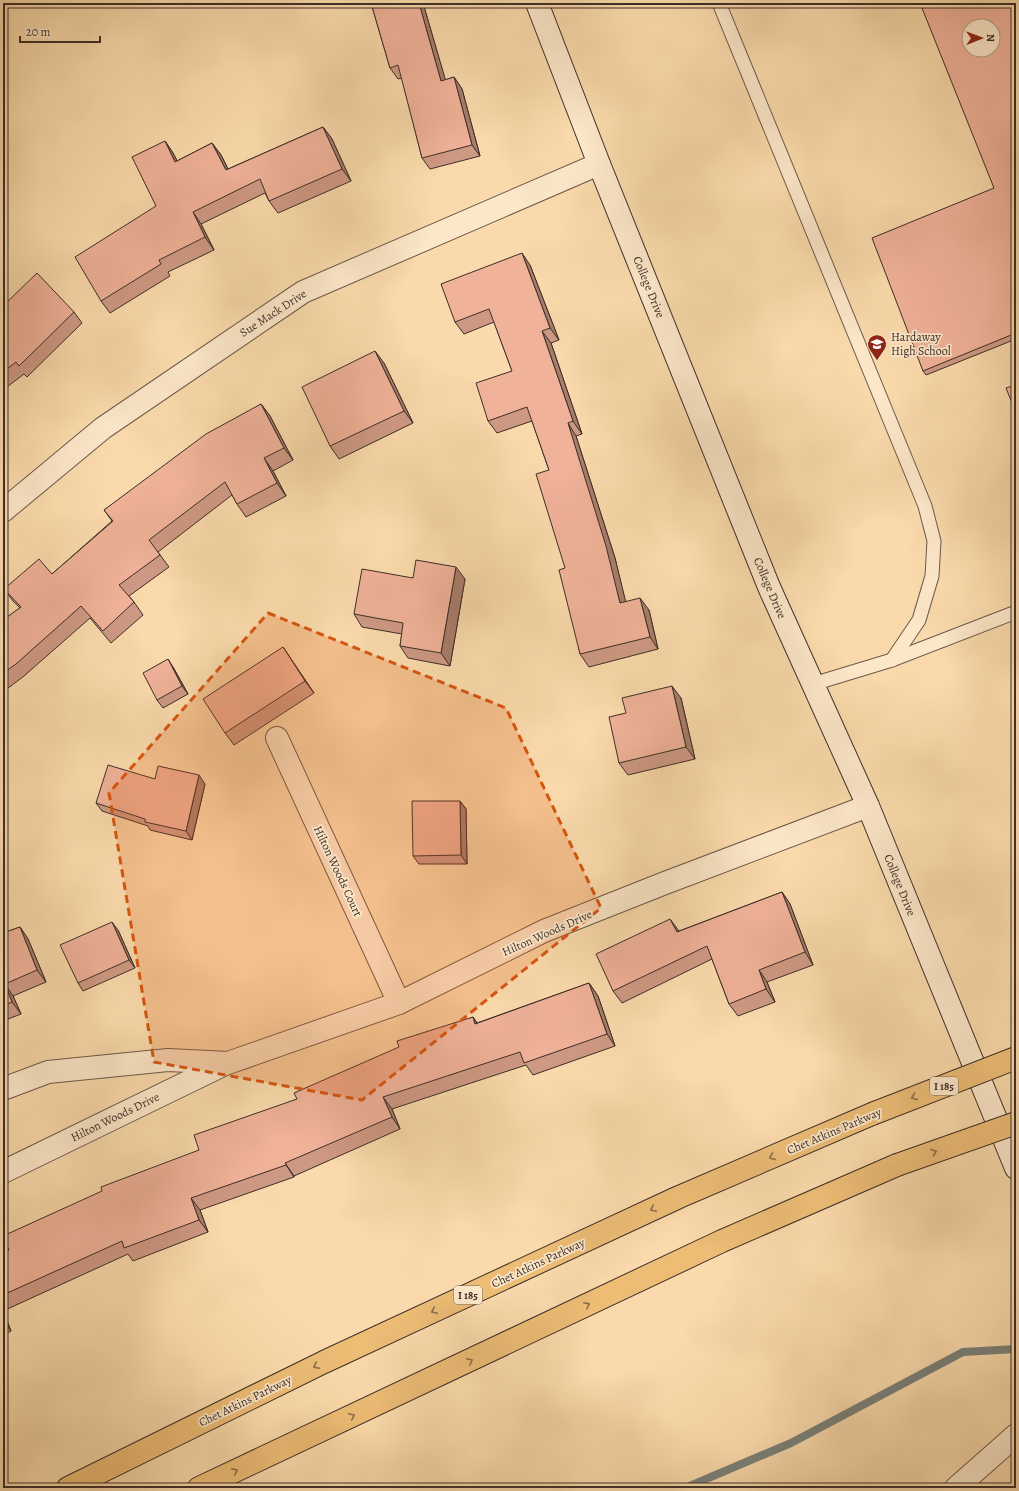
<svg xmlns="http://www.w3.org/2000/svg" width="1019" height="1491" font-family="Alegreya,serif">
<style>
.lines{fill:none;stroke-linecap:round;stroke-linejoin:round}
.stream{stroke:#79817b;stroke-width:8}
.lane-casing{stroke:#6c5949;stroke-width:15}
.street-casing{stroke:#6c5949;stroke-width:24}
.secondary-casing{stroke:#3d2e28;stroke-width:24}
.highway-casing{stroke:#3d2e28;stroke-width:24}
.lane{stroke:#fce7c9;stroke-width:13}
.street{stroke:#fce7c9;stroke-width:22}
.secondary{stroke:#fce7c9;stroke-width:22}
.highway{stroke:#edbd76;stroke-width:22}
.highway-bridge-casing{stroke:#3d2e28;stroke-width:24;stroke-linecap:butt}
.highway-bridge{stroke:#edbd76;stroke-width:22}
.wall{fill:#ce9984;stroke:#3d2e28}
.shaded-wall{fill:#a87d6b;stroke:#3d2e28}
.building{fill:#f0b299;stroke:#3d2e28;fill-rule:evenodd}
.oneway{stroke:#8c6e4b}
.marked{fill:#d7550f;fill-opacity:0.2;stroke:#d7550f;stroke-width:3;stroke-dasharray:8 5;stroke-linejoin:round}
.labels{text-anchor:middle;stroke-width:3.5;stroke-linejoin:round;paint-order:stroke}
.shield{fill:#fce7c9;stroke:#766658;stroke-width:1}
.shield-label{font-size:11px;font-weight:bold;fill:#3d2e28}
.street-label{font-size:12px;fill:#3d2e28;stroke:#fce7c9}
.poi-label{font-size:12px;fill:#3d2e28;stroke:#fce7c9;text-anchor:start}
</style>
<rect width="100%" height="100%" fill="#fadaac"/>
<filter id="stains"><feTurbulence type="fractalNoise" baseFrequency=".005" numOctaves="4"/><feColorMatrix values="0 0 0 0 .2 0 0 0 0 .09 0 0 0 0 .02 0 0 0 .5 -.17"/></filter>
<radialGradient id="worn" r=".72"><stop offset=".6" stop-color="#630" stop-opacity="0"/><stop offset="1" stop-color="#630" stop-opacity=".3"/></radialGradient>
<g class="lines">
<path class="stream" d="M685,1488L791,1443L963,1352L1016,1349"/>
<g class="lane-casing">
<g id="lane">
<path d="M719,3L925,506L934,541L932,576L919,620L892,660"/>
<path d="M813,684L892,660L1016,612"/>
</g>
</g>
<g class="street-casing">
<g id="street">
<path d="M3,511L103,428L303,292L599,164"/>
<path d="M277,738L399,1003"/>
<path d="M3,1089L48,1072L168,1060L228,1063L399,1003L544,931L665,883L868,806"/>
<path d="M3,1172L225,1064"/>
<path d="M956,1488L1016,1435"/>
</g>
</g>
<g class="secondary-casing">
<path id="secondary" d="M537,3L599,164L769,587L868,806L1016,1168"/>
</g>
<g class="highway-casing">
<g id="highway">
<path d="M68,1488L324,1362L679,1197L872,1114"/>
<path d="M199,1488L722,1241L897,1165"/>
</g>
</g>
<use href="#lane" class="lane"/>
<use href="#street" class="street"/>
<use href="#secondary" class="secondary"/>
<use href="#highway" class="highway"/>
<g class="highway-bridge-casing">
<g id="highway-bridge">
<path d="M872,1114L1016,1058"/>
<path d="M897,1165L1016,1123"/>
</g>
</g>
<use href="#highway-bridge" class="highway-bridge"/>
</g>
<g class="wall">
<path d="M371,3H423L445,80L454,77L462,89L480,156L430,169L422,158L402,78L398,79L390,68Z"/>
<path d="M1016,3V339L926,375L923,371L994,188Z"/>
<path d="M323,127L332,139L351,181L278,213L269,201L265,193L201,224L214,250L168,272L170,276L110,313L101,301L156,206L165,141L173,153L177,161L212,143L221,155L228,169Z"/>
<path d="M530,265L559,340L551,343L582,434L576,436L615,558L625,601L649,610L658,649L589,667L580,654L549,470L532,421L497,433L488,421L512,371L494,322L464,334L455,322Z"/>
<path d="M3,306L74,312L82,323L27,377L24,374L3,390Z"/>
<path d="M384,363L413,423L339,459L330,446Z"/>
<path d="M261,404L270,416L293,460L273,471L286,496L246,517L237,504L232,495L158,552L169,567L129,596L134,602L143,615L111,643L90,618L24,676L3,692V620L20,608L13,601L4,589L52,574L112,521L104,510Z"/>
<path d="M413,578L465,579L450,666L408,658L400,646L402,634L362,627L354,614Z"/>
<path d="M283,647L314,693L234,745L225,733Z"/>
<path d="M173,667L188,694L163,708L157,700Z"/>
<path d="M681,698L695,759L628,775L619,763L626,713Z"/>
<path d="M205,784L192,840L150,830L148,826L102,811L96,803Z"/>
<path d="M460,801L466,809L467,864H419L413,856Z"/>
<path d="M782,892L790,904L813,965L767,982L775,1002L738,1016L729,1004L712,959L622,1003L613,991L679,931Z"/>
<path d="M20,927L28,939L46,982L13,996L21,1014L3,1021V933Z"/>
<path d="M118,930L135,968L83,991L78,983Z"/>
<path d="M589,983L598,996L615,1046L533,1075L526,1065L392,1109L400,1129L294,1176V1177L200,1210L208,1232L133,1261L128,1254L3,1311V1252L9,1250L199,1150L297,1099L473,1017L477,1023Z"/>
<path d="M3,1311L11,1331L3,1335Z"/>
</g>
<g class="shaded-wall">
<path d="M419,3H423L449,92L441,81Z"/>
<path d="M454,77L462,89L480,156L472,145Z"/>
<path d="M323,127L332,139L351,181L342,169Z"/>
<path d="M165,141L173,153L184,174L175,162Z"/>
<path d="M212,143L221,155L235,183L226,170Z"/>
<path d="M193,212L201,224L214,250L205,237Z"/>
<path d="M522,253L530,265L559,340L550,328Z"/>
<path d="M542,331L551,343L582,434L573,421Z"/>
<path d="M375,351L384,363L413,423L404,411Z"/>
<path d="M261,404L270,416L293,460L284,448Z"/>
<path d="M568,423L576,436L615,558L629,615L620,603Z"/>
<path d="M264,458L273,471L286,496L277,483Z"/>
<path d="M456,567L465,579L450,666L441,653Z"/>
<path d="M640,598L649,610L658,649L650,637Z"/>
<path d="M283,647L291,659L314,693L305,681Z"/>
<path d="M168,659L173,667L188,694L182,686Z"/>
<path d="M672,686L681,698L695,759L686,747Z"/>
<path d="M199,775L205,784L192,840L186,831Z"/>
<path d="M460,801L466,809L467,864L461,855Z"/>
<path d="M782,892L790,904L813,965L805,952Z"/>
<path d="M670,919L679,931L677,932Z"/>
<path d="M112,922L118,930L135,968L129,960Z"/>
<path d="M20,927L28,939L46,982L37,970Z"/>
<path d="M759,970L767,982L775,1002L766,989Z"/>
<path d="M589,983L598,996L615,1046L607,1034Z"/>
<path d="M5,984L13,996L21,1014L12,1002Z"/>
<path d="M473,1017L481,1029L475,1024Z"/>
<path d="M383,1097L392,1109L400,1129L392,1117Z"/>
<path d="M285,1163L294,1176V1177L286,1165Z"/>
<path d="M191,1198L200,1210L208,1232L199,1220Z"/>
<path d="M3,1311L11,1331L3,1319Z"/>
</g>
<g class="building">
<path d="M371,3H419L441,81L454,77L472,145L422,158L398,65L390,68Z"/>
<path d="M920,3H1016V333L923,371L872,238L994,188ZM969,26H993V50H969Z"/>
<path d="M323,127L342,169L269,201L260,179L193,212L205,237L159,260L161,264L101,301L75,257L156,206L132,157L165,141L175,162L212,143L226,170Z"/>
<path d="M522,253L550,328L542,331L573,421L568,423L606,546L620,603L640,598L650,637L580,654L559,570L565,568L536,474L549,470L527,407L488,421L476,383L512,371L489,309L455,322L441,284Z"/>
<path d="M37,273L74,312L19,366L16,362L3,372V306Z"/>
<path d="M375,351L404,411L330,446L302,387Z"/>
<path d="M1016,385V413L1006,388Z"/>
<path d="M261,404L284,448L264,458L277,483L237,504L225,482L149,540L160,555L119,585L134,602L103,631L81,606L16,664L3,673V620L21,607L4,589L39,559L52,574L113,521L104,510L206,434Z"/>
<path d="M416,560L456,567L441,653L400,646L403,623L354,614L362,569L413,578Z"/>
<path d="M283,647L305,681L225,733L203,699Z"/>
<path d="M168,659L182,686L157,700L143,673Z"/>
<path d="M672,686L686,747L619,763L609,717L626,713L622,698Z"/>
<path d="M108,765L155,779L158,766L199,775L186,831L145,822V819L96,803Z"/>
<path d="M412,801H460L461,855L413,856Z"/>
<path d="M782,892L805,952L759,970L766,989L729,1004L707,946L613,991L596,954L670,919L677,932Z"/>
<path d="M112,922L129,960L78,983L60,945Z"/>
<path d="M20,927L37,970L5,984L12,1002L3,1006V933Z"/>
<path d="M589,983L607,1034L524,1063L520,1052L383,1097L392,1117L285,1163L286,1165L191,1198L199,1220L124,1248L122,1241L3,1295V1252L9,1250L3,1236L102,1191L101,1187L199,1150L194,1135L297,1099L294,1093L399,1047L397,1041L473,1017L475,1024Z"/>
</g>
<defs><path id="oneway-chevron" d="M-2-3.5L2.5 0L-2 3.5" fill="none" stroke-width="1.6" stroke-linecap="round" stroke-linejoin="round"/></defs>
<g class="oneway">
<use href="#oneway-chevron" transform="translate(914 1097) rotate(159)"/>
<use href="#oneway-chevron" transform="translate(934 1152) rotate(-20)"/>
<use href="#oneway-chevron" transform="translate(772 1157) rotate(157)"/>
<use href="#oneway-chevron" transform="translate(653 1209) rotate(155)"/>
<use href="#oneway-chevron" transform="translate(587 1305) rotate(-26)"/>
<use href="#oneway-chevron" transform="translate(434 1311) rotate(155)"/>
<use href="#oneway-chevron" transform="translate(470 1361) rotate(-25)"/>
<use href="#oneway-chevron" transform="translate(316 1366) rotate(154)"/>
<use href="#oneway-chevron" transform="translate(352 1416) rotate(-25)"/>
<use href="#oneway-chevron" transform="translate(235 1471) rotate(-25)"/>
</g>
<path class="marked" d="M268,613L506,708L601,908L362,1100L154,1062L109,793Z"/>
<defs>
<g id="school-pin" transform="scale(1)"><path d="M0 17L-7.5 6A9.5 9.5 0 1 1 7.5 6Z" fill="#8f2418" stroke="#fce7c9"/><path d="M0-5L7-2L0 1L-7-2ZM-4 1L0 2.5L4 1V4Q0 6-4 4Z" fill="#fff"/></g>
</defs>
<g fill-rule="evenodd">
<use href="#school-pin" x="877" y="344"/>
</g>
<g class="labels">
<g class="shield">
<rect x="930" y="1077" width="28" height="18" rx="3"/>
<rect x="454" y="1286" width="28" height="18" rx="3"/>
</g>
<g class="shield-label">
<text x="944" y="1090">I 185</text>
<text x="468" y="1299">I 185</text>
</g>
<g class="street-label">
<text transform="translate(649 287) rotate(68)" y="4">College Drive</text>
<text transform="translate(273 313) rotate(-33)" y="4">Sue Mack Drive</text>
<text transform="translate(770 588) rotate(67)" y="4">College Drive</text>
<text transform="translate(338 871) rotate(65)" y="4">Hilton Woods Court</text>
<text transform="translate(900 885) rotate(68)" y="4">College Drive</text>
<text transform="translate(547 933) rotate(-24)" y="4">Hilton Woods Drive</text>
<text transform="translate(115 1117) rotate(-26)" y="4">Hilton Woods Drive</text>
<text transform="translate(834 1131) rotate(-23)" y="4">Chet Atkins Parkway</text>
<text transform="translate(538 1263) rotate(-25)" y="4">Chet Atkins Parkway</text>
<text transform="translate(245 1401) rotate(-26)" y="4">Chet Atkins Parkway</text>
</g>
<g class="poi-label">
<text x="891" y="341">Hardaway<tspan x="891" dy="14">High School</tspan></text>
</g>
</g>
<rect width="1019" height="1491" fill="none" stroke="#fadaac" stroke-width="16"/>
<rect x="4" y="4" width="1011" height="1483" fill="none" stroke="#3d2e28" stroke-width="2"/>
<rect x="8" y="8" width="1003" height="1475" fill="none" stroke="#3d2e28"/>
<g transform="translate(981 38) rotate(89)"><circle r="19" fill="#fce7c9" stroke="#b09d89"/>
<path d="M0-3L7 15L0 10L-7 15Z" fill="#8f2418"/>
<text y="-6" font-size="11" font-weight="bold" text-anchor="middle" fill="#3d2e28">N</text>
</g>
<path d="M20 36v6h80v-6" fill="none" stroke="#3d2e28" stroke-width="2"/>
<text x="26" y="36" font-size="12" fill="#3d2e28" stroke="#fce7c9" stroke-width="3" paint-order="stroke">20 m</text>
<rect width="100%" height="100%" filter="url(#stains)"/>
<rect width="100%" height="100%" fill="url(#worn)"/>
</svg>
